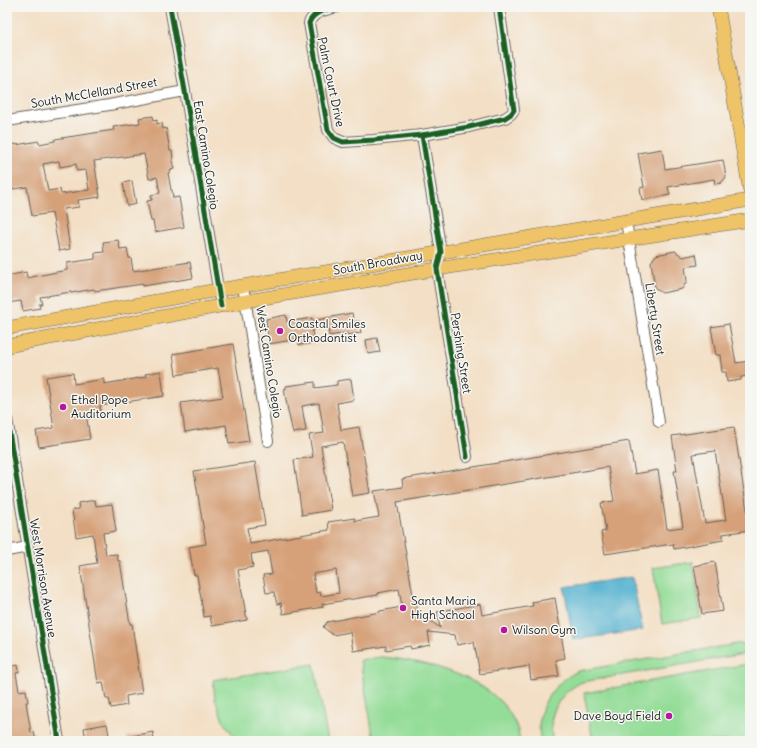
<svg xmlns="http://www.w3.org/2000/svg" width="757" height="748" font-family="Delius,sans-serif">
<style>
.green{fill:#94dd98;stroke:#587c5a}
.water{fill:#50b0cf;stroke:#366676}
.building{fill:#d6a179;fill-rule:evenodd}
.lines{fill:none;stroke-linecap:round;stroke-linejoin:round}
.minor-casing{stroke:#676057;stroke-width:12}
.major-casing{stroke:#676057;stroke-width:14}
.minor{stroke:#fff;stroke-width:10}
.major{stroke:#efc469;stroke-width:13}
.cycleway-casing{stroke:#f6f6f2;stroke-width:8}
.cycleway{stroke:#1b5e20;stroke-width:5}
.poi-dot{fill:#b5179e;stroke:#f6f6f2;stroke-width:1.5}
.labels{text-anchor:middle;stroke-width:3;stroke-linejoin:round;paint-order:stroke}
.street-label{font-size:12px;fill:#1c1c1c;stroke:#f6f6f2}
.poi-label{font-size:12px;fill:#1c1c1c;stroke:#f6f6f2;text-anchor:start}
</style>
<rect width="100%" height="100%" fill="#f6f6f2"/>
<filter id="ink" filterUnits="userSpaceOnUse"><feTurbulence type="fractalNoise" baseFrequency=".025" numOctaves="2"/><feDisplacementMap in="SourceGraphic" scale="8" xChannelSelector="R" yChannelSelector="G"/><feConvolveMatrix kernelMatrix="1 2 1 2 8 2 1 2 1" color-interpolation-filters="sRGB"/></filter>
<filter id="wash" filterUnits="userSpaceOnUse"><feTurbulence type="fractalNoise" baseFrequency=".012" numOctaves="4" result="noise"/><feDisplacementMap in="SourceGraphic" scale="16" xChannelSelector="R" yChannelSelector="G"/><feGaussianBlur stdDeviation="0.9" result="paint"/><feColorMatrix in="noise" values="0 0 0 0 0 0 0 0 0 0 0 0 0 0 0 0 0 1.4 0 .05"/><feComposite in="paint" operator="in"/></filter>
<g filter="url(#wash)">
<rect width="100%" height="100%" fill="#f3dfc5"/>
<g class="green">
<path d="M693,562L701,618L662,624L653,568Z"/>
<path d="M750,643V654L738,655L582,682C559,693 546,715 553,741H541C533,710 552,684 578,671L736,644Z"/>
<path d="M381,657C426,661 495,677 515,723C518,729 519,735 520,741H374L360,660Z"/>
<path d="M314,664L328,741H238L224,723L215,699L213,680Z"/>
<path d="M748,664L750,677V739L736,741H593L584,693Z"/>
</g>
<path class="water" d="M632,577L643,630L573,640L564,587Z"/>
<g id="blocks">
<g class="building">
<path d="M153,116L154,121L157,120V124L162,123L163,129L166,128L170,151H172L173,160H172L174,169L170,170V172L168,173L171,190H172L173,198L179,197L184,227L155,232L153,221H151L147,201L152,200L151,195L160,193L157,177L149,179L144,154L94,161L100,197L78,200L79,207L64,209L70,249L59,251L52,213L32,216L27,187L7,190V145L16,144V145L39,141V144L55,141V139L114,130L113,127L140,123L139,118ZM59,161L60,167L76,164L77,171L86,170L89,190L61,194L60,189L48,191L43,164Z"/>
<path d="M662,149L665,169L723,160L726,177L721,183L715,184L714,179L668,187L670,195L642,200L640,188L644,187L638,153Z"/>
<path d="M132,181L136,204L127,206L123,183Z"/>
<path d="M118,240L120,249L127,248L129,258H131L133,271L190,262L193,278L143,286V284L95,291L94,289L71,293V292L40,297L42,304H39L40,308L23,311L21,301L7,303V276L26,272L27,278L67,270V263L95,259V253L104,252L103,242Z"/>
<path d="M675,251L683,257L696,254L698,265L685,267L687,281L682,289L662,293L655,288L651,262L656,255Z"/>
<path d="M352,313L354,322L359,321L361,333L347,335V333L329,336L328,327L312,330L314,343L299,345L298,339L269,344L266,319L286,315L287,322L312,318V321Z"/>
<path d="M729,324L736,363L750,361V376L741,377V380L727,382L726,372H722L720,355H716L711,327Z"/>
<path d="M377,338L380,352L368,354L366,340Z"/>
<path d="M233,344L249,441L229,444L226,425L185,432L181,403L223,397L218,368L176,375L173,354Z"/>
<path d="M161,371L164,396L100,406L101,417L87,419L90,439L39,447L36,431L54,428L46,377L73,373L74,384L104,379V384L146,377L145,374Z"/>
<path d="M351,379L354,400L337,403L341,430L359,427L370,493L352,496L343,442L321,446L331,510L302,515L294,460L313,457L309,435L324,433L319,403L302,406L306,431L293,433L288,411L284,389H286V386L315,382V388L337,385V381Z"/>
<path d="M734,427L750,530L723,534V540L674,549L673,544L605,554L601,532L606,531L601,503L614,501L608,467L397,502L414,601H415L417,611L440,628L437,612L480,604L482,615L533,606L532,602L555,598L565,658L556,660L559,676L531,680L529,666L480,674L474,642L457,645L455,635L428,632L430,645L411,649L410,646L386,650V646L353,651L350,632L333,635L323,627L327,622L380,612V611L402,607L399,589L378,593V595L322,604L323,607L283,614L281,603L277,604L274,592L266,593L263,575L272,574L268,551L251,554L253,567L238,570L247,620L212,626L210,616L204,617L197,575H194L189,547L206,544L194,471L255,462L265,525L247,528L250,544L329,530L328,522L355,518V521L379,517L374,491L403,487L402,479L629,441L635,474L658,470L667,529L683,527L674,471H677L672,436ZM715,451L726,520L705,523L693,454ZM336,570L339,593L321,596L320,592L316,593L313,574Z"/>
<path d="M95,500L96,506L112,504L116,531L103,533L106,555L117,554L118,561H120L130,624H132L142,693L126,696L127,705L111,708L109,699H106L103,682L98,683L80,566L97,563L93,534L76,537L72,510L79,509L78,503Z"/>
<path d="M715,562L723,611L702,614L694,566Z"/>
<path d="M18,665L19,672L16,673L19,691L26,690L28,702H26L31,733L34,732L36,741H7V667Z"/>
<path d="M107,724L110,741H86L84,728Z"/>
<path d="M153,732L154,741H128L127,737Z"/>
</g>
</g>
</g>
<g filter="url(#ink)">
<use href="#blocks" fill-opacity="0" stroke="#676057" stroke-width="1"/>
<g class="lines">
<g class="minor-casing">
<g id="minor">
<path d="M170,7L185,91L221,306"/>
<path d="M338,7C326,10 314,11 309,23L328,130L334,138L343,142L374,140L422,135L469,127L505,118L511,114L514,110L499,7"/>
<path d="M7,121L109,105L185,91"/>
<path d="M422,135L441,252L437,269L467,457"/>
<path d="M626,221L659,422"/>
<path d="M243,286L268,441"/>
<path d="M7,419L59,741"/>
<path d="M7,551L28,547"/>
</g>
</g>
<g class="major-casing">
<g id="major">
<path d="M718,7L750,192"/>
<path d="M7,328L218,290L750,200"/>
<path d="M7,346L246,301L437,269L750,220"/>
</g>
</g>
<use href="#minor" class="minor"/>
<use href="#major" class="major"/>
<g class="cycleway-casing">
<g id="cycleway">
<path d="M170,7L185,91L221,306"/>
<path d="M338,7C326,10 314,11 309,23L328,130L334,138L343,142L374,140L422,135L469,127L505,118L511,114L514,110L499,7"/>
<path d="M422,135L441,252L437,269L467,457"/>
<path d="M7,419L59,741"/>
</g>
</g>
<use href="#cycleway" class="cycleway"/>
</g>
</g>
<g class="poi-dot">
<circle cx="280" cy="331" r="4"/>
<circle cx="63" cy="407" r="4"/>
<circle cx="403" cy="608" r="4"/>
<circle cx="504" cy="630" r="4"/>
<circle cx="669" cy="716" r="4"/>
</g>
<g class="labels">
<g class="street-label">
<text transform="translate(331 82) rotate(78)" y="4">Palm Court Drive</text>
<text transform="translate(94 93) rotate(-10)" y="4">South McClelland Street</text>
<text transform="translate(206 155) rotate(81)" y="4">East Camino Colegio</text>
<text transform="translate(378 263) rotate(-10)" y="4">South Broadway</text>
<text transform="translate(655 319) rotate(81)" y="4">Liberty Street</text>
<text transform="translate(461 353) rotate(81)" y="4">Pershing Street</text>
<text transform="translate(269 362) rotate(81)" y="4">West Camino Colegio</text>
<text transform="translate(43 578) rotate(81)" y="4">West Morrison Avenue</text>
</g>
<g class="poi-label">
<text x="288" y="328">Coastal Smiles<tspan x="288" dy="14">Orthodontist</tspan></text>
<text x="71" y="404">Ethel Pope<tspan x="71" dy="14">Auditorium</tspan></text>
<text x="411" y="605">Santa Maria<tspan x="411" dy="14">High School</tspan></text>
<text x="512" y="634">Wilson Gym</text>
<text x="661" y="720" text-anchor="end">Dave Boyd Field</text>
</g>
</g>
<rect width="757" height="748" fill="none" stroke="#f6f6f2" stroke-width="24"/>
</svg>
